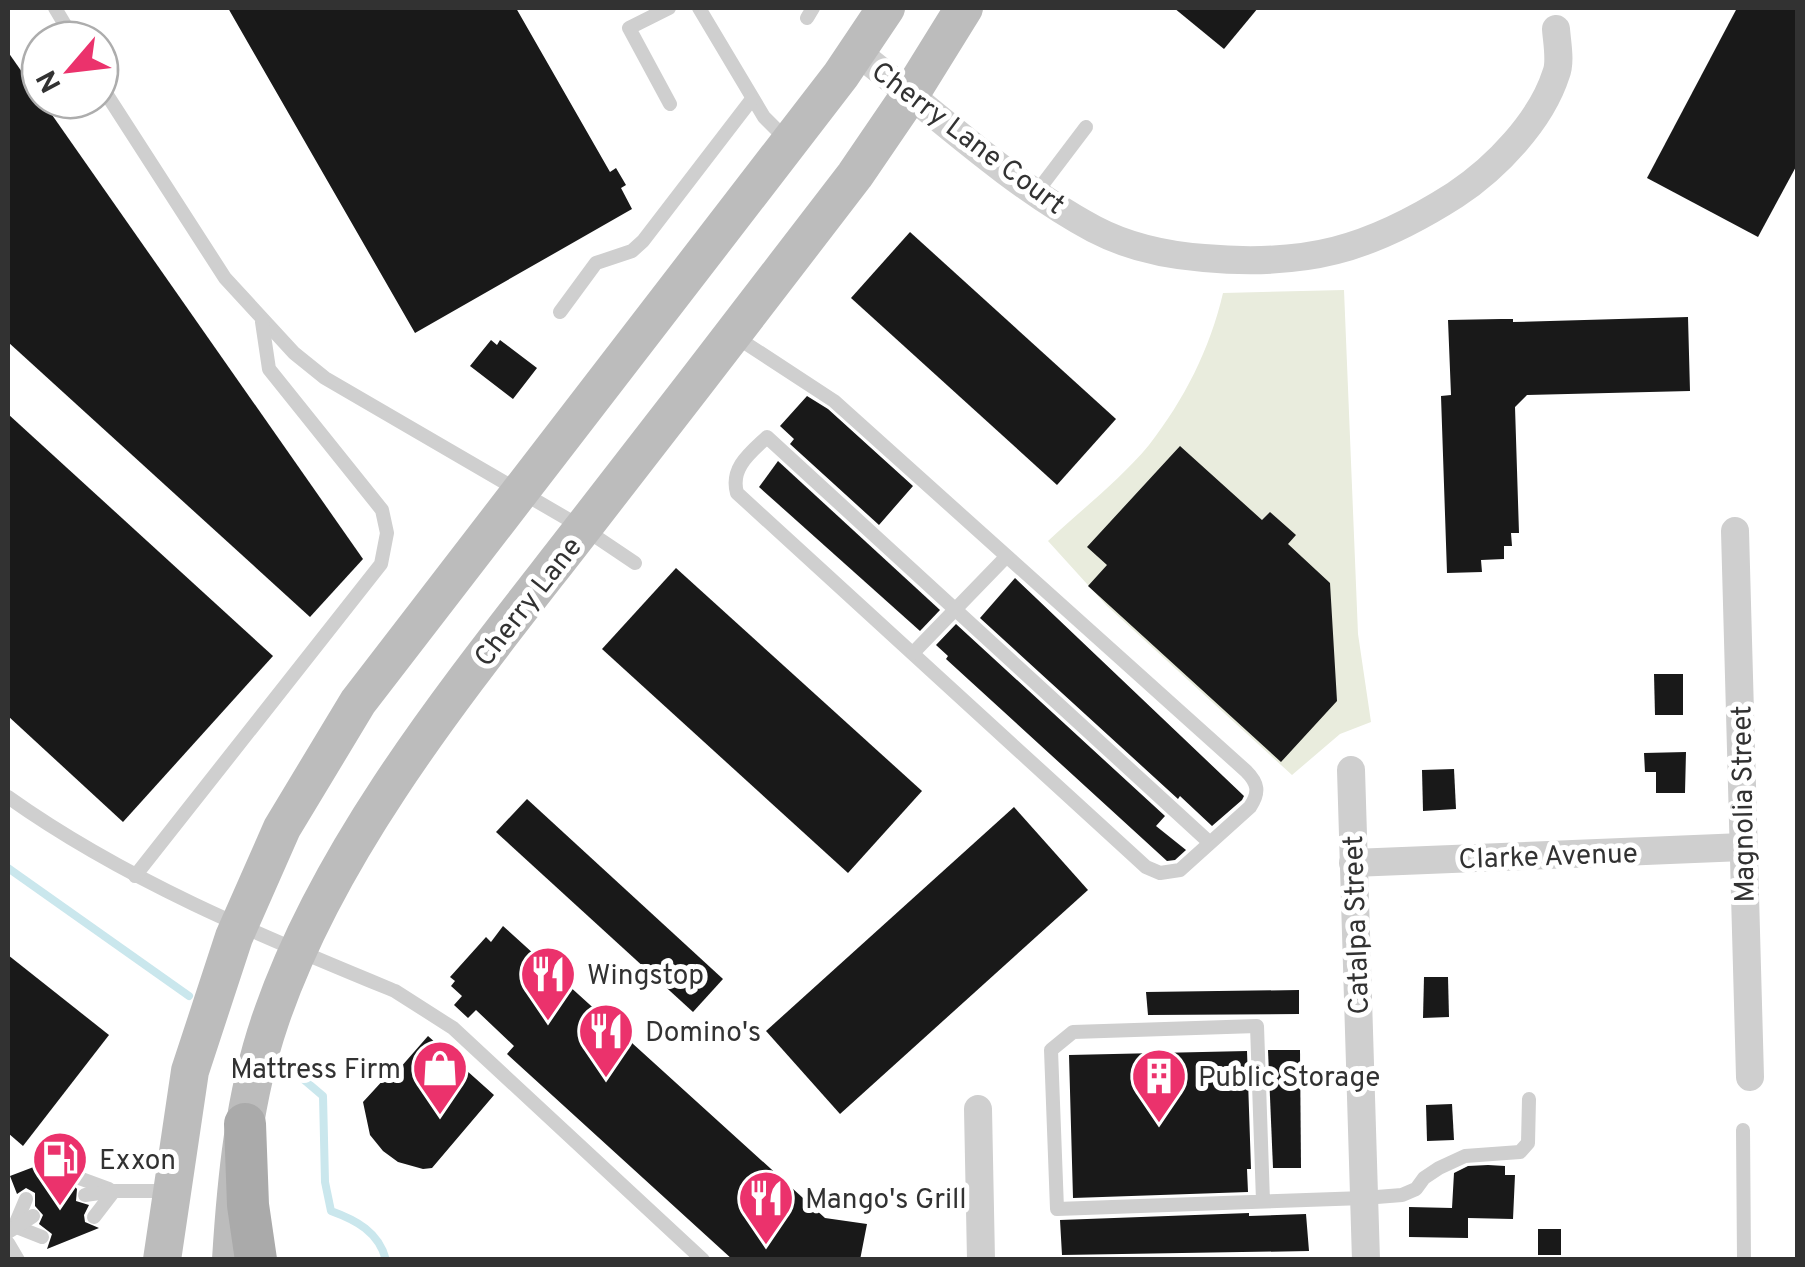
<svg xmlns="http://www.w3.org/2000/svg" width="1805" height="1267" font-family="Overpass,sans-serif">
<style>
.green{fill:#e9ecdd}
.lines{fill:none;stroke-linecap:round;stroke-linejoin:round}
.stream{stroke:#cae7ed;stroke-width:8}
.building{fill:#191919}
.service{stroke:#cfcfcf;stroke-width:14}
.minor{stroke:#cfcfcf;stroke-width:28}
.secondary{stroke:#bcbcbc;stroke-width:38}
.primary{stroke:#aaa;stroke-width:42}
.labels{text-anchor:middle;stroke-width:10;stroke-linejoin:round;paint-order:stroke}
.street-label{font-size:28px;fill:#323232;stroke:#fff}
.poi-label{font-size:28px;fill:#323232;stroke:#fff;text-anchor:start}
</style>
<rect width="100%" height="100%" fill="#fff"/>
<path class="green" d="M1344,290L1358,634L1371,722L1340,734L1292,775L1107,606L1048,541C1081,510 1120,480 1149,445C1184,400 1210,349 1223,293Z"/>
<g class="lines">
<g class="stream">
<path d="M8,868L189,996"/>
<path d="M296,1073L323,1096L325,1182L331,1211C356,1220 379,1232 386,1260"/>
</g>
</g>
<g class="building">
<path d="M228,8H516L610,172L616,168L626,185L621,188L632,209L415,333Z"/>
<path d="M1174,8H1258L1224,49Z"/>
<path d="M1737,8H1798V163L1758,237L1647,178Z"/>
<path d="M8,52L363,559L310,617L8,342Z"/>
<path d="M910,232L1116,419L1057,485L851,298Z"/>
<path d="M1688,317L1690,391L1527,395L1515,407L1519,533H1511L1512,546H1504V559L1481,560L1482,572L1447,573L1441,396L1451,395L1448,320L1501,319H1513V322Z"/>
<path d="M491,340L497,345L500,340L537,368L513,399L470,366Z"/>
<path d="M807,396L828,409L913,486L879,525L790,444L794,439L780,426Z"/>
<path d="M8,414L273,656L123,822L8,716Z"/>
<path d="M1180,446L1262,520L1270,512L1296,535L1288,544L1330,583L1337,701L1281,762L1088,586L1107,565L1087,547Z"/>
<path d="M778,461L940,610L920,631L759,487Z"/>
<path d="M676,568L922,791L848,873L602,649Z"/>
<path d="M1015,578L1244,796L1242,800L1212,826L1180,796L1178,799L980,618Z"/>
<path d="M956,624L1165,816L1156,826L1186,850L1175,860L1167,861L946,659L948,656L936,645Z"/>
<path d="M1654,674H1683V715H1655Z"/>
<path d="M1686,752L1685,793H1656V772H1645L1644,753Z"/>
<path d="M1454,769L1456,809L1423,811L1422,770Z"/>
<path d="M527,799L723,979L693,1012L496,832Z"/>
<path d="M1014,807L1088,890L840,1114L766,1031Z"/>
<path d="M503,926L825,1218L867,1224L860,1260H733L507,1054L514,1046L476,1010L468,1018L454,1005L462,996L451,986L455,981L450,977L486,937L491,942Z"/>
<path d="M8,955L109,1035L23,1146L8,1133Z"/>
<path d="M1424,977H1448L1449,1017L1423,1018Z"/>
<path d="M1299,990V1014L1148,1015L1146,992Z"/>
<path d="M428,1036L494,1095L432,1168L423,1169L398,1162L383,1151L370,1135L363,1102L397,1065L400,1068Z"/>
<path d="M1268,1050H1300L1301,1168H1273Z"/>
<path d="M1247,1051L1251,1169H1247L1248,1192L1073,1198L1069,1055Z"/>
<path d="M1452,1104L1454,1140L1427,1141L1426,1105Z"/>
<path d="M65,1155L75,1169L68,1179L77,1189L76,1201L89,1205L84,1215L85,1222L99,1228L47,1249L52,1234L39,1224L43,1215L35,1206V1193L26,1188L17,1194L10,1176Z"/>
<path d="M1488,1165L1505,1166V1175H1515L1513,1219L1468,1218V1238L1409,1237V1207L1452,1208L1454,1173L1468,1166Z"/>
<path d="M1249,1213V1216L1306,1214L1309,1251L1062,1255L1060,1220Z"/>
<rect x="1538" y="1229" width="23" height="26"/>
</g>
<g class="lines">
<g class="service">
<path d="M55,8L74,40"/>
<path d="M669,8L629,28L670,104"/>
<path d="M699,8L764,117L788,141"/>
<path d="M807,18L813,8"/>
<path d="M100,84L225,278L294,353L325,378L583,528L635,563"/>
<path d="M1036,193L1086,127"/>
<path d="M560,312L596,263L632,251L643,241L752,99"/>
<path d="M733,335L834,401L1246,771C1258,783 1260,792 1250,807L1180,870L1160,873L1146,867L737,493C730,468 750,453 767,437L1210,843"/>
<path d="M913,653L1006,557"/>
<path d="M8,797C126,881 261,936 395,991L453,1028L703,1260"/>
<path d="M135,876L381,564L387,533L382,510L269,369L262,322"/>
<path d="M1743,1130L1744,1260"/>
<path d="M79,1178L109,1189"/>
<path d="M85,1195L114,1191H169"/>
<path d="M1263,1201L1257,1026L1073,1032L1051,1050L1057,1209L1364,1198L1402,1195L1416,1189L1424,1178L1439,1168L1465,1156L1520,1152L1528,1143L1529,1099"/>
<path d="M94,1217L114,1191"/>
<path d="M15,1225L26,1199"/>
<path d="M14,1226L42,1237"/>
<path d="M8,1232L33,1216"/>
<path d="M8,1243L18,1260"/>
</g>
<g class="minor">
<path d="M857,52C933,111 1010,184 1094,229C1128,247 1166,255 1204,258C1305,267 1369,250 1455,195C1496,168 1541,121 1556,74C1561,62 1557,43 1556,29"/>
<path d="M1735,531L1750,1077"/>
<path d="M1351,770L1366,1260"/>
<path d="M1353,863L1743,847"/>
<path d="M978,1109L981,1260"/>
</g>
<g class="secondary">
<path d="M162,1260L190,1071L234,937L282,828L358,702L841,75L886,8"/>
<path d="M231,1260C236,1179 244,1097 270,1021C329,846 461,685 572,542C667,420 761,298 855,175L915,87L964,8"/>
</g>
<path class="primary" d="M245,1124L248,1205L256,1260"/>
</g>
<defs>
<g id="restaurant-pin" transform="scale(2.875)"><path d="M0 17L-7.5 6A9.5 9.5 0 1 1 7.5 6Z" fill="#eb326c" stroke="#fff"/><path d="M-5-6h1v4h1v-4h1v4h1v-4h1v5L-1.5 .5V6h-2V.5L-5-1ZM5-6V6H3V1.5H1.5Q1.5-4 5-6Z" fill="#fff"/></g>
<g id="shop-pin" transform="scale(2.875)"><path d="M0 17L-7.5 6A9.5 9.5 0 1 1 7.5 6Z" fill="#eb326c" stroke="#fff"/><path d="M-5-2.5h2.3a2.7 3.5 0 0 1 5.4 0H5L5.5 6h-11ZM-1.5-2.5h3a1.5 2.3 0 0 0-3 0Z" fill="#fff"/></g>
<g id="building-pin" transform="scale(2.875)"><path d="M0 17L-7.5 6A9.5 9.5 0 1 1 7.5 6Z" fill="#eb326c" stroke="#fff"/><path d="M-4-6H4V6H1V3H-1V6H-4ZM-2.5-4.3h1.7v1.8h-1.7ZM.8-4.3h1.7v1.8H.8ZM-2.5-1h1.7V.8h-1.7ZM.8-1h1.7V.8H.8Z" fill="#fff"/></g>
<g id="fuel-pin" transform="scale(2.875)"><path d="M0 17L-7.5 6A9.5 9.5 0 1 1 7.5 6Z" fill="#eb326c" stroke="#fff"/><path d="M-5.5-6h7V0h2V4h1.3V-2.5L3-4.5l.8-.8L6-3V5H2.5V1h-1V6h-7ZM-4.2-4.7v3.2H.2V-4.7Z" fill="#fff"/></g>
</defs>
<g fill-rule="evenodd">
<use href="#restaurant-pin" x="548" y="974"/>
<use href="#restaurant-pin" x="606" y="1031"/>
<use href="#shop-pin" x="440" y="1068"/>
<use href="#building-pin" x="1159" y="1076"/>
<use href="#fuel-pin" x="60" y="1159"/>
<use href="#restaurant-pin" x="766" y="1198"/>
</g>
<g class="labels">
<g class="street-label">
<text transform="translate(969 137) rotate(37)" y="10">Cherry Lane Court</text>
<text transform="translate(527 601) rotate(-52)" y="10">Cherry Lane</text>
<text transform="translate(1742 804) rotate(-91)" y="10">Magnolia Street</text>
<text transform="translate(1548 855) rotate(-2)" y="10">Clarke Avenue</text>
<text transform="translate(1355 925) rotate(-92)" y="10">Catalpa Street</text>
</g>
<g class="poi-label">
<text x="587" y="984">Wingstop</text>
<text x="645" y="1041">Domino's</text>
<text x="401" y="1078" text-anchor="end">Mattress Firm</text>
<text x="1198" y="1086">Public Storage</text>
<text x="99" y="1169">Exxon</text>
<text x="805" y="1208">Mango's Grill</text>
</g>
</g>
<rect width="1805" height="1267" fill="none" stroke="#323232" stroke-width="20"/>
<g transform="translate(70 70) rotate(242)"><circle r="48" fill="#ffffff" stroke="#adadad" stroke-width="2.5"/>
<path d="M0-8L18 38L0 25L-18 38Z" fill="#eb326c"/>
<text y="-15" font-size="28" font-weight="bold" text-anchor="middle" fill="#323232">N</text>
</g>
</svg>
